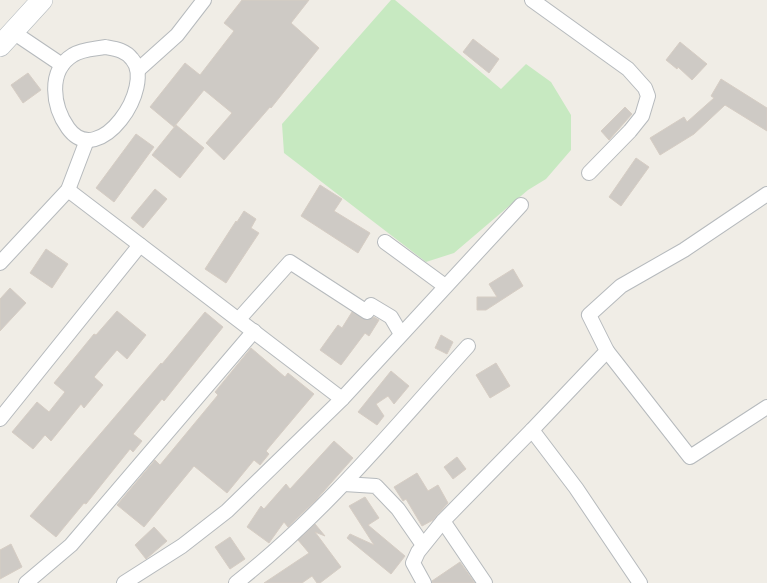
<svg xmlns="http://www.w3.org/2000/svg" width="767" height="583" font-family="'Titillium Web',sans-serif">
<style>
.green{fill:#c7e9c1}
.building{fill:#cecac5;stroke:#d6cdc4}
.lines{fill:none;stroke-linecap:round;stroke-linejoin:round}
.minor-casing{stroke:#b6babd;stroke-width:16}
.secondary-casing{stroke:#b4babe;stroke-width:22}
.minor{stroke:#fff;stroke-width:14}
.secondary{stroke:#fff;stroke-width:21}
</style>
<rect width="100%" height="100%" fill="#f0ede6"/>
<path class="green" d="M391,0H395L501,89L526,64L551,82L571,115V150L546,179L528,190L454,253L426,262L284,153L282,124Z"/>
<g class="building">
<path d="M242,0H309L291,23L319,48L271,108L270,107L224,160L206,143L232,113L204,90L174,127L150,107L185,63L200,75L234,31L224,23Z"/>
<path d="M473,39L499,59L489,73L463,52Z"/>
<path d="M680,42L707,64L692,80L678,67L677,69L666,60Z"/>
<path d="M28,73L41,90L23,103L11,85Z"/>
<path d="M721,79L767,108V131L725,105L694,134L660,155L650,138L684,117L687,122L714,98L711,96Z"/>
<path d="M625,107L632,114L609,140L601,131Z"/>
<path d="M176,125L204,148L180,178L152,155Z"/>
<path d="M136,134L154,147L114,202L96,188Z"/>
<path d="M636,158L649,167L621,206L609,197Z"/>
<path d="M320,185L342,199L334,211L370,233L358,253L301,216Z"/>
<path d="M155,189L167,199L143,228L131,218Z"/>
<path d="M244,211L256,219L251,228L259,233L226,283L205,269L236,221L237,222Z"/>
<path d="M46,249L68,264L52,288L30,273Z"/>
<path d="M513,269L523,286L486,310H477V297H497L489,284Z"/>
<path d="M10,288L26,303L0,331V299Z"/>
<path d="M117,311L146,335L127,359L117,350L94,377L103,385L84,408L81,404L51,441L45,435L33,449L12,432L37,402L49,412L65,392L54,383L94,334L96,335Z"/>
<path d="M205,312L223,327L164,401L162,399L133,434L142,441L133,452L130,449L86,504L84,503L56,537L30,516L161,363L162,364Z"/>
<path d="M352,312L366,320L374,317L379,320L369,336L365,333L341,365L320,350L338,325L342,328Z"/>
<path d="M441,335L453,342L447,354L435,348Z"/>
<path d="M251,348L285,377L288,373L314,394L266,451L269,454L260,465L254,460L227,493L194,466L144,527L117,505L155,460L160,465L218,395L215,392Z"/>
<path d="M496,363L510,386L490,398L476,375Z"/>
<path d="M391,371L409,386L394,404L388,396L376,404L384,416L377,425L358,412Z"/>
<path d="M334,441L353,458L316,500L288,527L284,522L269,543L247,527L261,506L264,509L286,484L290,489Z"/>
<path d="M457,457L466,469L453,479L444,467Z"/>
<path d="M417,473L428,491L438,485L448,503L433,520L422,526L406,499L403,501L394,487Z"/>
<path d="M365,497L379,518L368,525L405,556L391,574L347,538L350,534L374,545L349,506Z"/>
<path d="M315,524L325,536L315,532L341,567L320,583H317L312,576L302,583H264L309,553L298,540Z"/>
<path d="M154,527L167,541L146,559L135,545Z"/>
<path d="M230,537L245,559L230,569L215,547Z"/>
<path d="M11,544L22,567L0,579V550Z"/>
<path d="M460,562L475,583H432V581Z"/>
</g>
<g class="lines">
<g class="minor-casing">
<g id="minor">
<path d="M532,0L628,69L645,88L648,96L642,116L630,131L589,173"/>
<path d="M13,32L62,65"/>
<path d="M105,47C116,49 125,50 132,59C156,86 99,171 68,128C53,107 47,71 73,55C82,49 95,49 105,47Z"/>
<path d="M138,70L177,35L204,0"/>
<path d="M68,190L342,399"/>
<path d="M385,242L445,286"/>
<path d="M0,263L68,190L87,140"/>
<path d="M239,319L290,262L367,312L371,305L391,317L401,334"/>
<path d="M607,351L690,457L767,407"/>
<path d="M0,419L140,245"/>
<path d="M344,484L376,486L398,509L423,545"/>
<path d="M443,521L485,583"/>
<path d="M26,583L71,545L254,331"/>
<path d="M124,583L182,546L227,511L342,399L521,205"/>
<path d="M236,583C324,514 394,428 468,346"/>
<path d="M424,583L413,563L418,552L443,521L532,430"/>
<path d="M640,583L576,488L532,430L607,351L589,315L621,286L684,250L767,194"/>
</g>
</g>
<g class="secondary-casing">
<path id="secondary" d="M0,46L42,0"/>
</g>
<use href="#minor" class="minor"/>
<use href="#secondary" class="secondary"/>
</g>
</svg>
